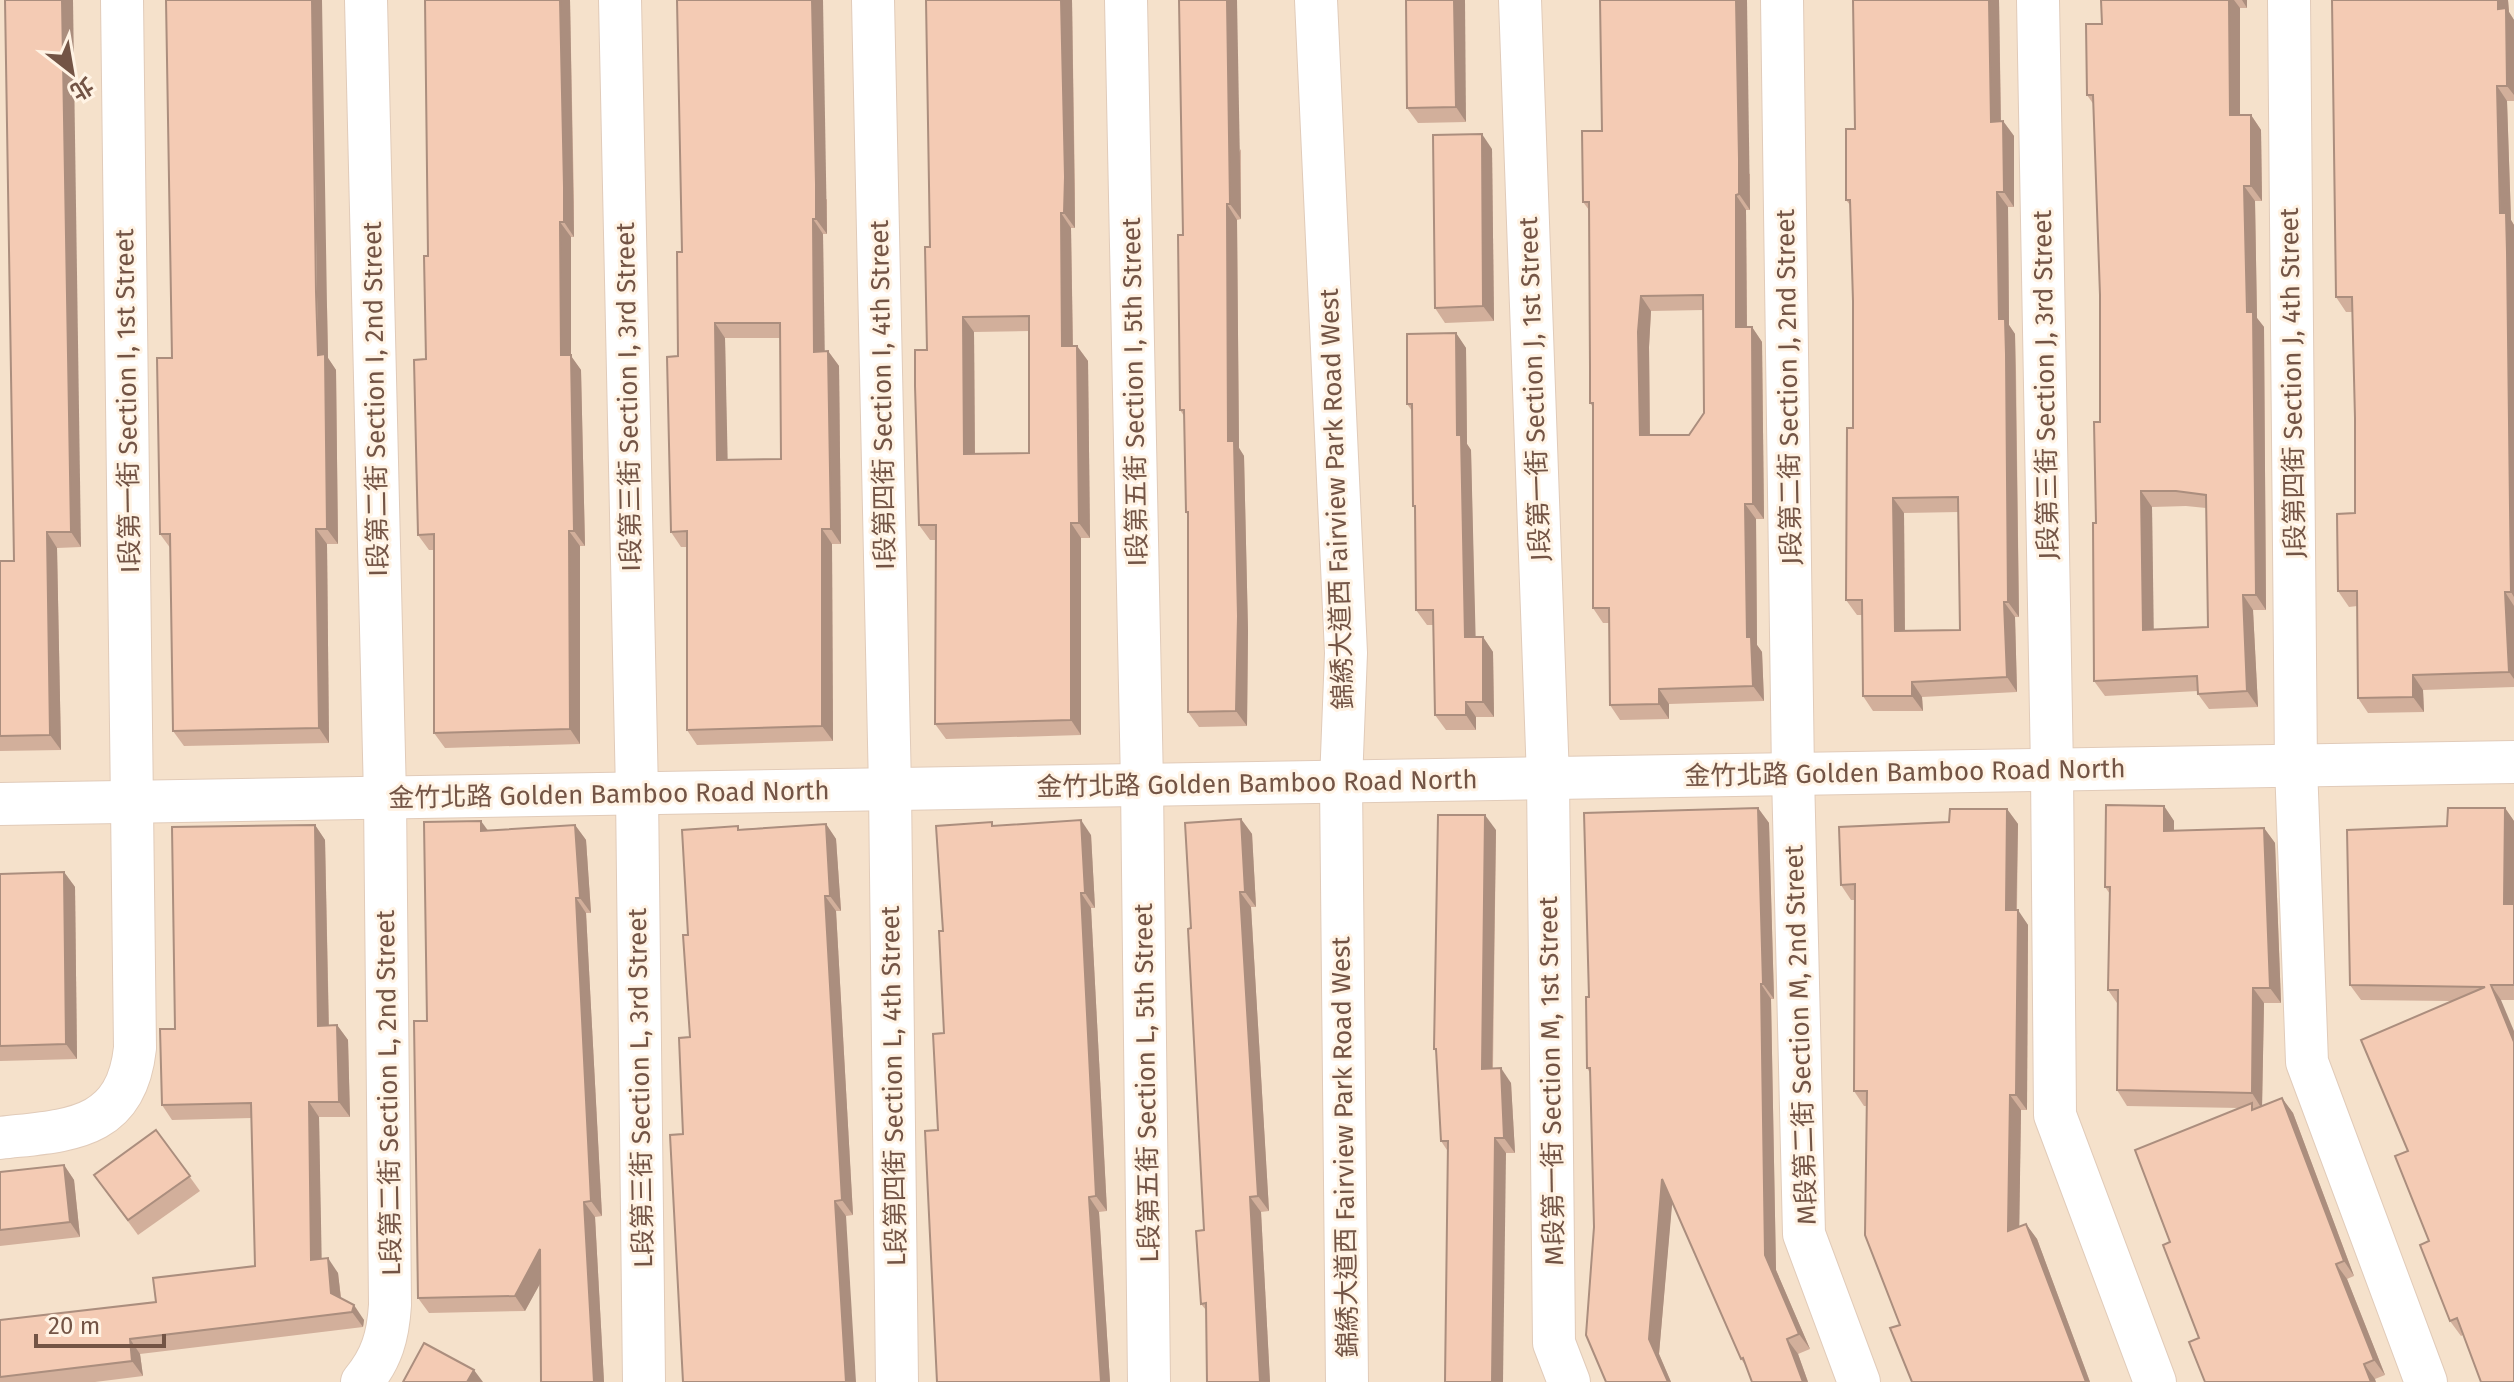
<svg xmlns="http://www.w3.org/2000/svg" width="2514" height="1382" font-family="'Fira Sans','Noto Sans TC',sans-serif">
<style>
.residential{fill:#f5e1cb}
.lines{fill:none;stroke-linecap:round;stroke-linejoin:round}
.street-casing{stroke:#e1cbb9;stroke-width:44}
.street{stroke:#fff;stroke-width:42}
.wall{fill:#d2af9b;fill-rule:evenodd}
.shaded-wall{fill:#ab8e7e}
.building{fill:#f4cbb4;stroke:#ab8e7e;stroke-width:2;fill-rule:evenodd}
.labels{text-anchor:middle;stroke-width:6;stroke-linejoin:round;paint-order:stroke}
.street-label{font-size:26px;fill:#735445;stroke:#fff3e4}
</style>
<rect width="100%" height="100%" fill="#fdefdd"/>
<rect class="residential" x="0" y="0" width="2514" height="1382"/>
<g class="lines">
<g class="street-casing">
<g id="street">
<path d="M620,0L637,793L644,1382"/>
<path d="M873,0L890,789L897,1382"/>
<path d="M1126,0L1142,785L1149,1382"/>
<path d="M1316,0L1346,653L1341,782L1347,1382"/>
<path d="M1520,0L1548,778L1554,1343L1569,1382"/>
<path d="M1782,0L1793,774L1804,1234L1859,1382"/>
<path d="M2038,0L2052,770L2055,1115L2155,1382"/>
<path d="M2289,0L2296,766L2307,1062L2426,1382"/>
<path d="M0,804L2514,762"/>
<path d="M0,1138C67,1130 126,1132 135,1048L122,0"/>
<path d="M362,1382C382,1358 388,1336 390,1305L385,797L366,0"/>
</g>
</g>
<use href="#street" class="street"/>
</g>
<g class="wall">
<path d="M5,0L81,547L57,548L61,750L0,751V561H14Z"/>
<path d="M425,0H570L574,202V237H571V356L581,370L585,546H580V744L445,748L434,733V550H429L418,535L426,359L428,256Z"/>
<path d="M926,0H1072L1075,192V228H1071L1073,346H1077L1088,361L1090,538H1081V735L946,739L935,724L936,540H930L919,525L930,247ZM1029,331V453L975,454L974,332Z"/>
<path d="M1406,0L1466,122L1418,123L1407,108Z"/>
<path d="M1999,0L2001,121H2003L2014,136V207H2008L2009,325L2015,334L2016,369L2019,617H2015L2017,692L1922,697L1923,711H1873L1863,696L1862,615H1857L1846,600L1853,428V301L1850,205L1846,200L1855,129ZM1959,512L1960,630L1905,631L1904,513Z"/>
<path d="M2101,0H2247V8H2240V115H2251L2261,130L2262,201H2255L2257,318L2264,327L2266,610H2253L2258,707L2209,709L2198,694V691L2105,696L2094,681L2096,523L2100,422V295L2094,105L2087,95L2102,24ZM2186,506L2206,508L2208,627L2153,630L2152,507Z"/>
<path d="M2332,0H2508L2509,12L2514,20V101H2507L2511,220L2514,225V687L2423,690L2424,712L2368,713L2358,698L2357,606L2349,607L2338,591L2355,513V418L2352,312H2346L2336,297Z"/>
<path d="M1602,131L1750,174V210H1746L1747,327H1752L1762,342L1764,519H1756L1757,645L1762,652L1764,701L1669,704V719L1620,720L1610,705L1609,623H1603L1593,608V407L1590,403L1589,210L1583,202ZM1703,310L1704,413L1689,435H1650L1649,347L1651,311Z"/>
<path d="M1241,149V219L1237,220L1239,448L1244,456L1248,631L1247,726L1199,727L1188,712V516L1186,512L1184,416L1180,410L1183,235Z"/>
<path d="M1492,149L1494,321L1445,323L1435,308Z"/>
<path d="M827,199V234H823L824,351H828L839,366L841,544H832L833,741L697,745L687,730V547H681L671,532L682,252ZM725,338H780L781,459L727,460Z"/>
<path d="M327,307L328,358L336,370L338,544H327L329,743L184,746L173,731L171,549L160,534Z"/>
<path d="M1456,333L1466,348L1467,444L1471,450L1475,637H1483L1493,652L1494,717H1476V730H1446L1435,715L1433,625H1427L1416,610L1415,509L1413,506L1412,411L1407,404Z"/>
<path d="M2164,806L2174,821V831L2264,828L2275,843L2281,1003H2264L2262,1106L2282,1098L2293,1113L2354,1276L2347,1279L2385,1375L2375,1379L2199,1338L2170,1242L2240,1108L2127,1106L2117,1090V1003L2108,990L2110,894L2105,887Z"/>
<path d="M1758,808L1769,823L1774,999H1771L1776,1270L1810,1349L1798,1354L1808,1382H1752L1746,1366L1741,1359L1672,1201L1659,1354L1671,1382H1606L1594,1227L1590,1073L1587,1068L1589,997Z"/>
<path d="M2505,808L2514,821V1000H2501L2463,1335L2461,1336L2450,1321L2429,1241L2408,1151L2452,1001L2361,1000L2350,985L2447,826Z"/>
<path d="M2007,809L2018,824L2017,910L2028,925L2027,1110H2021L2019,1226L2026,1224L2037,1239L2090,1382H1912L1900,1325L1867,1106H1864L1854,1091L1855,900H1851L1841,885L1949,822Z"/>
<path d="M1241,819L1252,834L1256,907H1251L1269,1211L1261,1212L1270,1382H1207L1206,1310L1201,1304L1204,1230L1191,928Z"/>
<path d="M826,824L836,839L841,911H836L853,1215L846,1216L683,1134L690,1037L688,935L740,829Z"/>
<path d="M315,825L325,840L329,1026L337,1025L348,1040L350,1117H319L321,1259L338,1273L341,1298L364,1320L363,1327L140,1354L143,1376L95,1382H0V1320L156,1302L255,1266L251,1118L172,1120L162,1105L175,1029Z"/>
<path d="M575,825L586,840L591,913H586L602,1216L595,1217L604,1382H541L540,1283L525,1311L429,1313L418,1298L427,1021L488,831Z"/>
<path d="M995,826L1091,835L1095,908H1091L1107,1211L1099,1212L1110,1382H937L938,1130L944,1033Z"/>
<path d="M1496,830L1493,1068L1511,1083L1515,1153H1506L1447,1150L1441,1141L1436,1052L1434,1049Z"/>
<path d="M64,872L75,887L77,1059L0,1061V874Z"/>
<path d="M156,1130L200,1191L138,1235L94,1175Z"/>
<path d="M64,1165L74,1180L80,1237L0,1246V1172Z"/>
</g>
<g class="shaded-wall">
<path d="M62,0H73L81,547L71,532Z"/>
<path d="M312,0H322L327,307L328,358L336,370L338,544L327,529L318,355Z"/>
<path d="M560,0H570L574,237L564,222Z"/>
<path d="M812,0H823L827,234L816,219Z"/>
<path d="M1061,0H1072L1075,228L1064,213Z"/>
<path d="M1227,0H1237L1241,219L1230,204Z"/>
<path d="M1454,0H1465L1466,122L1456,107Z"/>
<path d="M1736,0H1747L1750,210L1739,194Z"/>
<path d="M1989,0H1999L2001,137L1991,122Z"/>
<path d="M2229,0H2234L2240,8V130L2230,115Z"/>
<path d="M2242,0H2247V8Z"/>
<path d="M2498,0H2508L2509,12L2514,20V95L2507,86Z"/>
<path d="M2497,86L2507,101L2511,220L2514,225V597L2511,592Z"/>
<path d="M2251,115L2261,130L2262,201L2251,186Z"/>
<path d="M2003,121L2014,136V207L2004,192Z"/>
<path d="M1482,134L1492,149L1494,321L1483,306Z"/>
<path d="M2244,186L2255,201L2257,318L2264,327L2266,610L2256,595Z"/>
<path d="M1997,192L2008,207L2009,325L2015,334L2019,617L2008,602L1999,319Z"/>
<path d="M1736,195L1746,210L1747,342L1736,327Z"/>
<path d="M1227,204L1237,220L1239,448L1244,456L1248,631L1247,726L1236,711L1228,441Z"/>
<path d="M1061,213L1071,228L1073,361L1062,346Z"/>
<path d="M813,219L823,234L825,367L814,352Z"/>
<path d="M560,222L571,237V356L581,370L585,546L574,531L561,355Z"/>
<path d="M1641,296L1651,311L1649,347L1650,451L1640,435L1638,332Z"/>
<path d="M963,317L974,332L975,470L964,454Z"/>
<path d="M715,323L725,338L728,475L717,460Z"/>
<path d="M1752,327L1762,342L1764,519L1753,504Z"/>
<path d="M1456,333L1466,348L1467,444L1471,450L1476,652L1465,637L1457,435Z"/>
<path d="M1077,346L1088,361L1090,538L1079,523Z"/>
<path d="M828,351L839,366L841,544L831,529Z"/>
<path d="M2141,491L2152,507L2154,645L2143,630Z"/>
<path d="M1893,498L1904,513L1905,646L1895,631Z"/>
<path d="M1745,504L1756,519L1757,645L1762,652L1764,701L1753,686L1747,637Z"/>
<path d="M1071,523L1081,538V735L1071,720Z"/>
<path d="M316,529L327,544L329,743L319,728Z"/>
<path d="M822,529L832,544L833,741L822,726Z"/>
<path d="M569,531L580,546V744L570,729Z"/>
<path d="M47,532L57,548L61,750L50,735Z"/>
<path d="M2505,592L2514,606V679L2509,672Z"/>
<path d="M2243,595L2253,610L2258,707L2247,691Z"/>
<path d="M2004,602L2015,617L2017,692L2007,677Z"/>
<path d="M1483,637L1493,652L1494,717L1483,702Z"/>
<path d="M2413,675L2423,690L2424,712L2413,697Z"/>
<path d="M1912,682L1922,697L1923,711L1912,696Z"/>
<path d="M1659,689L1669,704V719L1659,704Z"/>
<path d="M1466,702L1476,717V730L1466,715Z"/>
<path d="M2164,806L2174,821V846L2164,831Z"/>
<path d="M1758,808L1769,823L1774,999L1763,984Z"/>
<path d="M2505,808L2514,821V917L2504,904Z"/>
<path d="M2007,809L2018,824L2016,925L2006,910Z"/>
<path d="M1485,815L1496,830L1492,1084L1482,1069Z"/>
<path d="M1241,819L1252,834L1256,907L1245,892Z"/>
<path d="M1081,820L1091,835L1095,908L1085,893Z"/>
<path d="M481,821L492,836L481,831Z"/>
<path d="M826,824L836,839L841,911L830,896Z"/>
<path d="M315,825L325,840L329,1041L318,1026Z"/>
<path d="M575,825L586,840L591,913L580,898Z"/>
<path d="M2264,828L2275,843L2281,1003L2270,988Z"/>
<path d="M64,872L75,887L77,1059L66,1044Z"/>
<path d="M1240,892L1251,907L1269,1211L1258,1196Z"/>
<path d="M1081,893L1091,908L1107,1211L1096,1196Z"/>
<path d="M825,896L836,911L853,1215L842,1200Z"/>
<path d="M576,898L586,913L602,1216L591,1201Z"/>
<path d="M2018,910L2028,925L2027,1110L2016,1095Z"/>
<path d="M1761,984L1771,999L1776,1270L1810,1349L1799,1334L1765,1255Z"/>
<path d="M2491,985L2501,1000L2514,1031V1042Z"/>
<path d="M2253,988L2264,1003L2262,1109L2252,1093Z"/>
<path d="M337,1025L348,1040L350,1117L339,1102Z"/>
<path d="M1501,1068L1511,1083L1515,1153L1504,1138Z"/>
<path d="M2010,1095L2021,1110L2019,1246L2008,1231Z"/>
<path d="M2282,1098L2293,1113L2354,1276L2344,1261Z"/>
<path d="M309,1102L319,1117L322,1275L311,1260Z"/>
<path d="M1495,1138L1506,1153L1503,1382H1492Z"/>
<path d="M64,1165L74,1180L80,1237L70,1222Z"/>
<path d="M1662,1179L1673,1194L1659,1354L1671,1382H1668L1649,1339Z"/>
<path d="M1089,1197L1099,1212L1110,1382H1101Z"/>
<path d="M1250,1197L1261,1212L1270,1382H1260Z"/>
<path d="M835,1201L846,1216L856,1382H846Z"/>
<path d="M584,1202L595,1217L604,1382H594Z"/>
<path d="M2026,1224L2037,1239L2090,1382H2086Z"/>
<path d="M540,1249L551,1264L525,1311L515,1296Z"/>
<path d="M328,1258L338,1273L342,1308L331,1293Z"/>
<path d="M2336,1264L2347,1279L2385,1375L2374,1360Z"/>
<path d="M354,1305L364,1320L363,1327L352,1312Z"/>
<path d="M130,1339L140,1354L143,1376L132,1361Z"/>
<path d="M1787,1339L1798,1354L1808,1382H1803Z"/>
<path d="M2364,1364L2375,1379L2376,1382H2371Z"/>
<path d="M474,1370L483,1382H467Z"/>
</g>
<g class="building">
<path d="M5,0H62L71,532H47L50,735L0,736V561H14Z"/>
<path d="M166,0H312L316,292L318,355L325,354L327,529H316L319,728L173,731L170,534H160L157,358H172Z"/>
<path d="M425,0H560L564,187V222H560L561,355H571L574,531H569L570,729L434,733V534L418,535L414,360L426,359L424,256H428Z"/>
<path d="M677,0H812L816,184V219H813L814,352L828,351L831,529H822V726L687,730V531L671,532L667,357L678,356L677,252H682ZM715,323H780L781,459L717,460Z"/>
<path d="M926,0H1061L1065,177L1064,213H1061L1062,346H1077L1079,523H1071V720L935,724L936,525H919L915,386V350H927L925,247H930ZM1029,316V453L964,454L963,317Z"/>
<path d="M1179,0H1227L1230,204H1227L1228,441H1234L1238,616L1236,711L1188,712V512H1186L1184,410H1180L1178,235H1183Z"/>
<path d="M1406,0H1454L1456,107L1407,108Z"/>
<path d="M1600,0H1736L1739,159V194L1736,195V327H1752L1753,504H1745L1747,637H1751L1753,686L1659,689V704L1610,705L1609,608H1593V403H1590V367L1589,202H1583L1582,131H1602ZM1703,295L1704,413L1689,435H1640L1638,332L1641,296Z"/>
<path d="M1853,0H1989L1991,122L2003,121L2004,192H1997L1999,319H2005L2006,354L2008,602H2004L2007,677L1912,682V696H1863L1862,600H1846L1847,428H1853V301L1850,200H1846V129H1855ZM1958,497L1960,630L1895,631L1893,498Z"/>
<path d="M2101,0H2229L2230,115H2251V186H2244L2247,312H2253L2256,595H2243L2247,691L2198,694L2197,676L2094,681L2093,523H2096L2094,422H2100V295L2093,95H2087L2086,24H2102ZM2141,491H2176L2206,495L2208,627L2143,630Z"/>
<path d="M2332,0H2498V9L2506,8L2507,86H2497L2500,213H2506L2507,252L2511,592H2505L2509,672L2413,675V697L2358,698L2357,591H2338L2337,514L2355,513V418L2352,297H2336Z"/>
<path d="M1482,134L1483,306L1435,308L1433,135Z"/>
<path d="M1456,333L1457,435H1461L1465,637H1483V702H1466V715H1435L1433,610H1416L1415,506H1413L1412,404H1407V334Z"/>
<path d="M2106,805L2164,806V831L2264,828L2270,988H2253L2252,1093L2117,1090L2118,990H2108L2110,887H2105Z"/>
<path d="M1758,808L1763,984H1761L1765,1255L1799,1334L1787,1339L1803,1382H1752L1743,1358L1741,1359L1662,1179L1649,1339L1668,1382H1606L1586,1335L1594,1227L1590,1068H1587L1586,997H1589L1584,813Z"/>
<path d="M2448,808H2505L2504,904H2514V985H2491L2514,1042V1382H2481L2457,1318L2450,1321L2420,1245L2429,1241L2395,1156L2408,1151L2361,1040L2485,987L2350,985L2347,830L2447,826Z"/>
<path d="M1950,809H2007L2006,910H2018L2016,1095H2010L2008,1231L2026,1224L2086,1382H1912L1890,1328L1900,1325L1865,1235L1867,1091H1854L1855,884L1841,885L1839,827L1949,822Z"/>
<path d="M1438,815H1485L1482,1069L1501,1068L1504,1138H1495L1492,1382H1445L1448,1141H1441L1436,1049H1434Z"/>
<path d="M1241,819L1245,892H1240L1258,1196L1250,1197L1260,1382H1207L1206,1303L1201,1304L1196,1231L1204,1230L1188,929L1191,928L1185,823Z"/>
<path d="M1081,820L1085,893H1081L1096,1196L1089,1197L1101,1382H937L925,1131L938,1130L933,1034L944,1033L939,931H943L936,826L992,822V826Z"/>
<path d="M481,821V831L575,825L580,898H576L591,1201L584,1202L594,1382H541L540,1249L515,1296L418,1298L414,1021H427L424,822Z"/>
<path d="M826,824L830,896H825L842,1200L835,1201L846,1382H683L670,1135L683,1134L679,1038L690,1037L683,935H688L682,830L738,826V830Z"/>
<path d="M315,825L318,1026L337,1025L339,1102H309L311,1260L328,1258L331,1293L354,1305L352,1312L130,1339L132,1361L0,1377V1320L156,1302L153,1278L255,1266L251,1103L162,1105L160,1029H175L172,827Z"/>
<path d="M64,872L66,1044L0,1046V874Z"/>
<path d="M2282,1098L2344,1261L2336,1264L2374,1360L2364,1364L2371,1382H2205L2189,1342L2199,1338L2163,1245L2170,1242L2135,1150L2252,1103V1110Z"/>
<path d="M156,1130L190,1176L128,1220L94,1175Z"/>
<path d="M64,1165L70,1222L0,1230V1172Z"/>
<path d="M424,1343L474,1370L467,1382H403Z"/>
</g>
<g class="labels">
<g class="street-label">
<text transform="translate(2292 383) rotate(-91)" y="9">J段第四街 Section J, 4th Street</text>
<text transform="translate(2045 385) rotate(-91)" y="9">J段第三街 Section J, 3rd Street</text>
<text transform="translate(1788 387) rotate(-91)" y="9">J段第二街 Section J, 2nd Street</text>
<text transform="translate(1534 389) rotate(-92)" y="9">J段第一街 Section J, 1st Street</text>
<text transform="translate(1134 392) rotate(-91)" y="9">I段第五街 Section I, 5th Street</text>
<text transform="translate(882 395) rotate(-91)" y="9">I段第四街 Section I, 4th Street</text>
<text transform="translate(628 397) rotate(-91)" y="9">I段第三街 Section I, 3rd Street</text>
<text transform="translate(375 399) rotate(-91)" y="9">I段第二街 Section I, 2nd Street</text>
<text transform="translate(127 401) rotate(-91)" y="9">I段第一街 Section I, 1st Street</text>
<text transform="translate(1336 499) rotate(-92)" y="9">錦綉大道西 Fairview Park Road West</text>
<text transform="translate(1905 772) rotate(-1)" y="9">金竹北路 Golden Bamboo Road North</text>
<text transform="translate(1257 783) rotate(-1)" y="9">金竹北路 Golden Bamboo Road North</text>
<text transform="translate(609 794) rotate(-1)" y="9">金竹北路 Golden Bamboo Road North</text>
<text transform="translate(1800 1035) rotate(-92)" y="9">M段第二街 Section M, 2nd Street</text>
<text transform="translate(1551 1081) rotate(-91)" y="9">M段第一街 Section M, 1st Street</text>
<text transform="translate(1146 1083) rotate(-91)" y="9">L段第五街 Section L, 5th Street</text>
<text transform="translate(893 1086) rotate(-91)" y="9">L段第四街 Section L, 4th Street</text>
<text transform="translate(640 1088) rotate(-91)" y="9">L段第三街 Section L, 3rd Street</text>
<text transform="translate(388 1093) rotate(-91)" y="9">L段第二街 Section L, 2nd Street</text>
<text transform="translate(1344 1147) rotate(-91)" y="9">錦綉大道西 Fairview Park Road West</text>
</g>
</g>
<g transform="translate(72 72) rotate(149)" stroke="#fff3e4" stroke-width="6" paint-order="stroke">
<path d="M0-6L14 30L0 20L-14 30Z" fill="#735445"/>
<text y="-12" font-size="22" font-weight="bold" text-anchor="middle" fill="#735445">北</text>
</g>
<path d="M36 1334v12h128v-12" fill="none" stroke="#735445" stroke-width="4"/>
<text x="48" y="1334" font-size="24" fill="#735445" stroke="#fff3e4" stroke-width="6" paint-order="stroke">20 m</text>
</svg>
